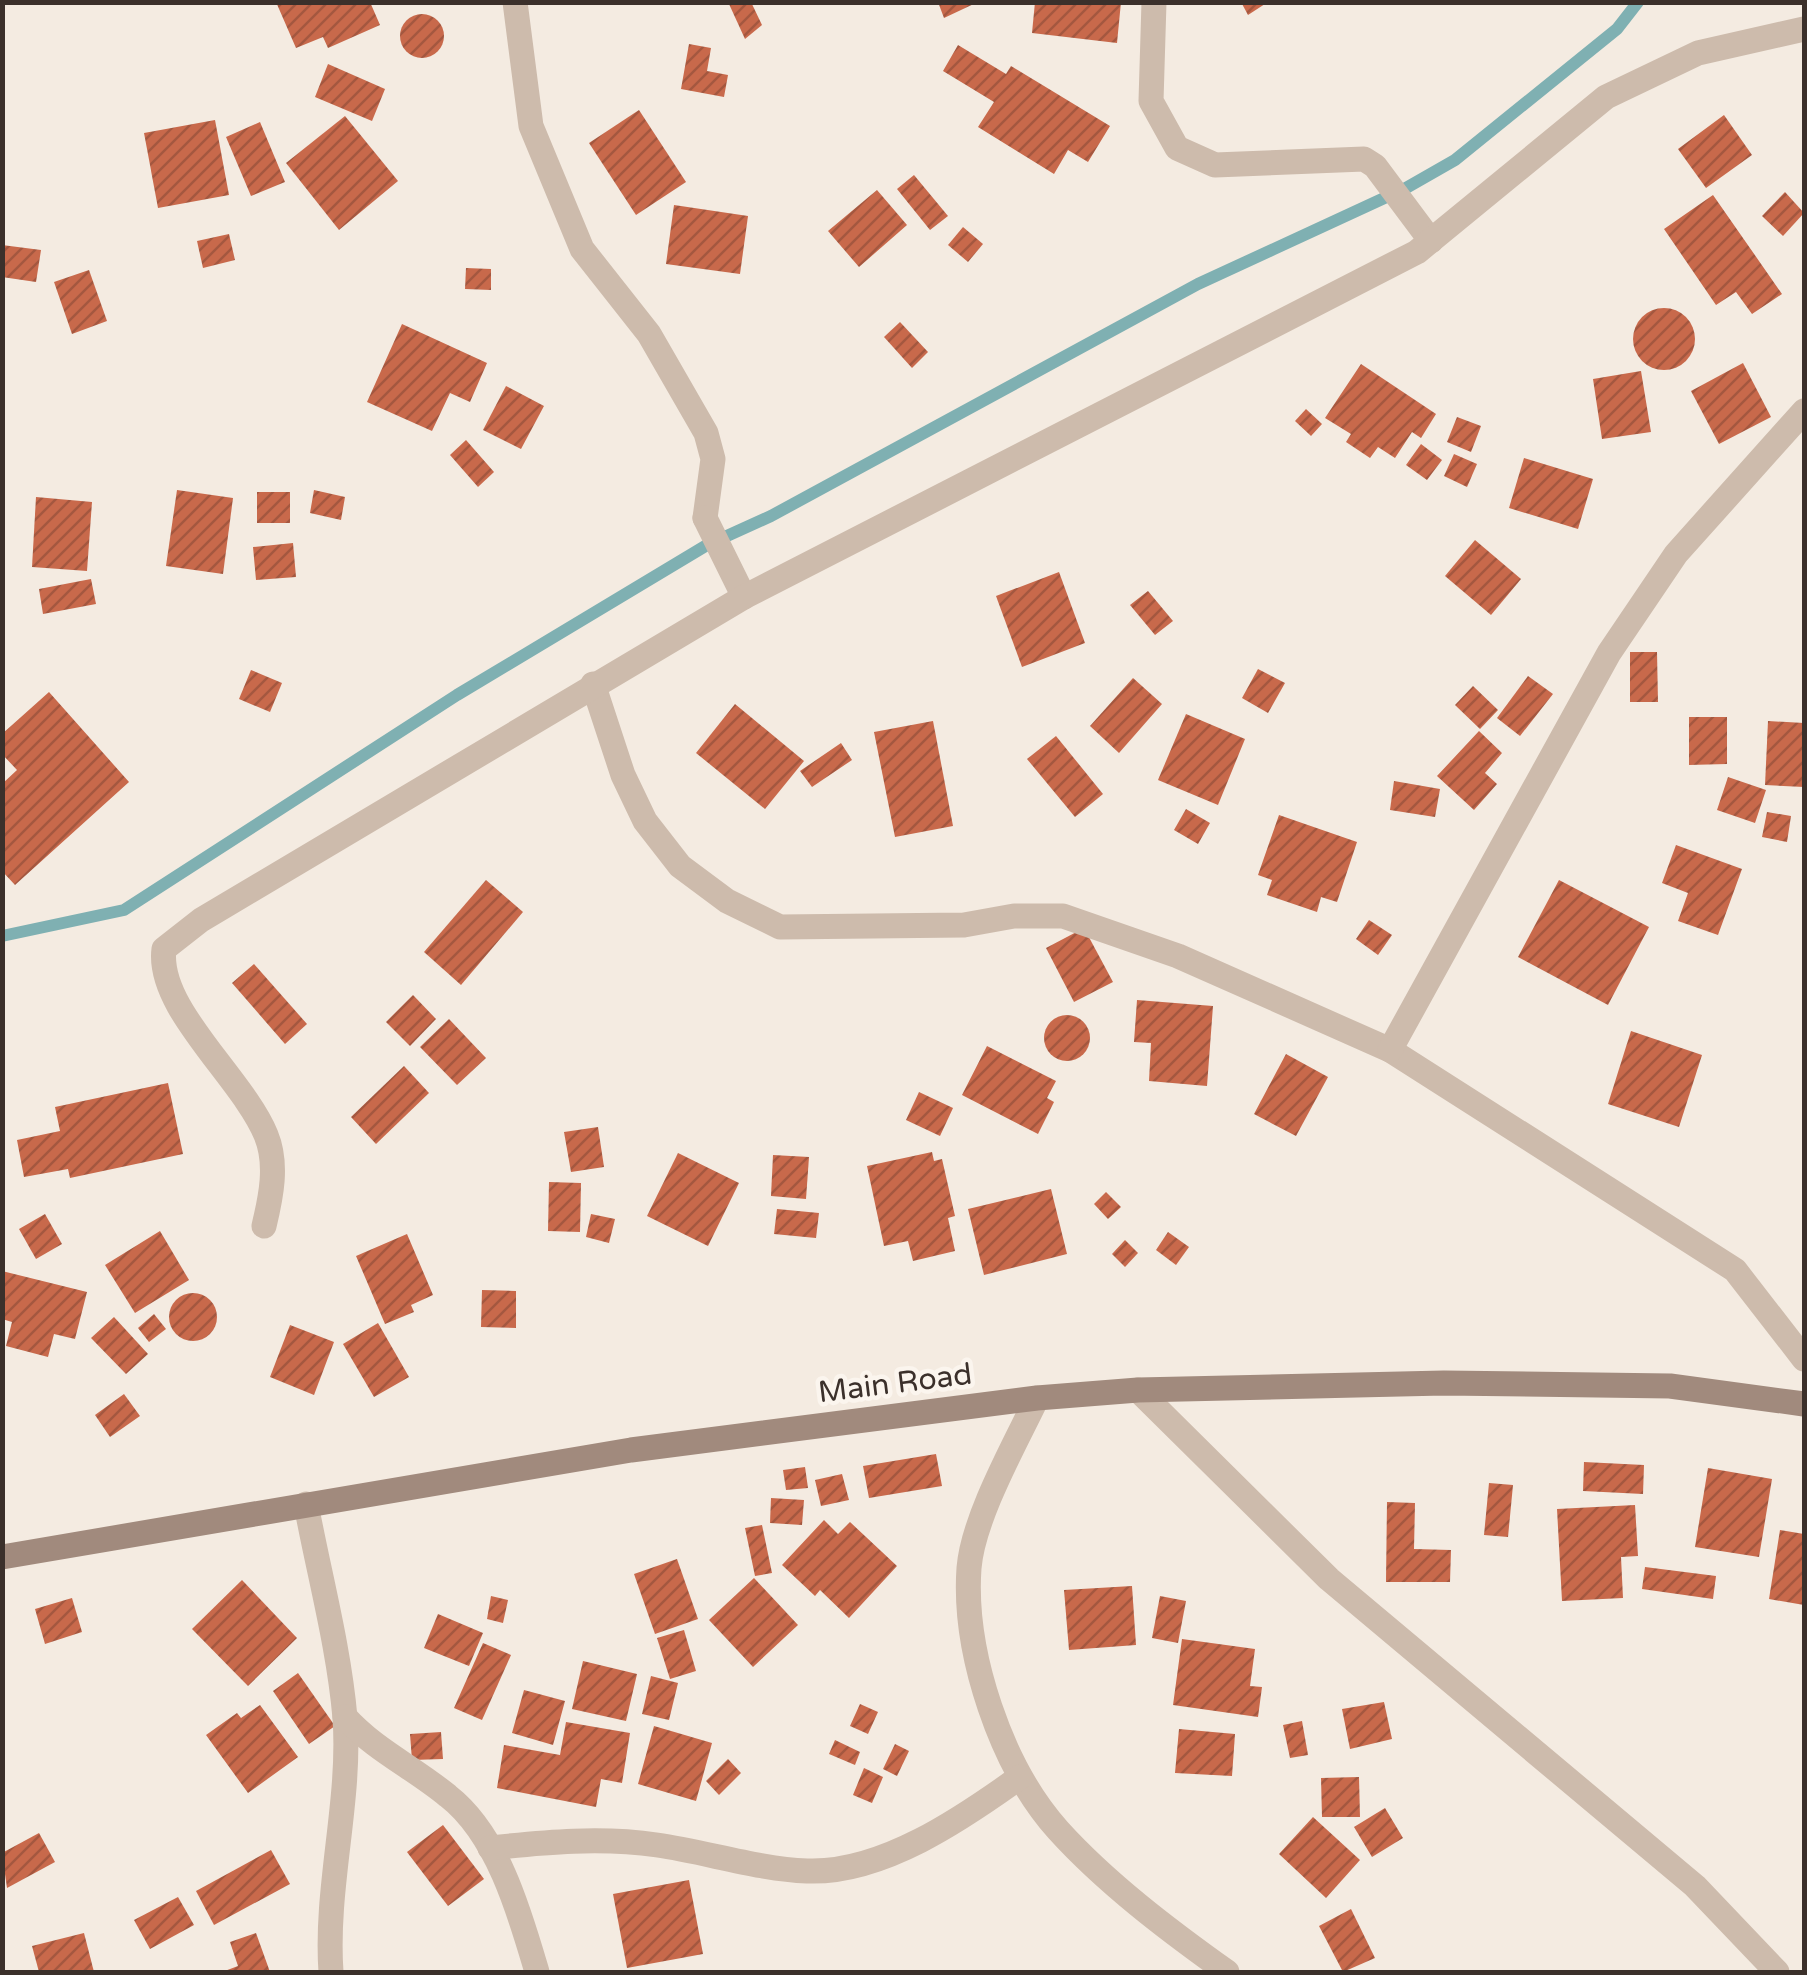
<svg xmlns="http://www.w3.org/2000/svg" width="1807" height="1975" font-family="'Varela Round',sans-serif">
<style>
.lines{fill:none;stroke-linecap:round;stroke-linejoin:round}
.stream{stroke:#7fb0b2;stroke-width:12}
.building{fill:url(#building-hatch)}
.lane{stroke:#cdbbac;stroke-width:25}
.street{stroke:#cdbbac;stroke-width:25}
.secondary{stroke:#a18a7d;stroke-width:25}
.labels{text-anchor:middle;stroke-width:9;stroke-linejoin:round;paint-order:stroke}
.street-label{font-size:30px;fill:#3b302b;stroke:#fbf5ee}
</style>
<defs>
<pattern id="building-hatch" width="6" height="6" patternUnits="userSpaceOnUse" patternTransform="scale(2.5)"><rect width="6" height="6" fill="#c8694b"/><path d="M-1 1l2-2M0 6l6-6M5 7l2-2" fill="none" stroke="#a4573f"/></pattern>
</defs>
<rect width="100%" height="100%" fill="#f4ebe1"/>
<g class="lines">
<path class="stream" d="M2,936L124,910L457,695L707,545L771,516L1198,284L1406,188L1455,160L1617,29L1638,2"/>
</g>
<g class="building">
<path d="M276,2H370L380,25L328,48L323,37L296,48Z"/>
<path d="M751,2L762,25L745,39L729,4Z"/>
<path d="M938,2H978L944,18Z"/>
<path d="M1035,2H1121L1117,43L1032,33Z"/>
<path d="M1241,2H1268L1248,15Z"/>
<circle cx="422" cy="36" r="22"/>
<path d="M689,44L711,48L707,71L728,75L724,97L681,89Z"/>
<path d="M958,45L1006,74L1011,66L1110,126L1088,162L1068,150L1054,174L978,127L994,102L943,71Z"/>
<path d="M328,64L385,89L372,121L315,97Z"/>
<path d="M639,110L686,182L636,215L589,143Z"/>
<path d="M1724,115L1752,155L1706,188L1678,149Z"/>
<path d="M345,116L398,181L339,230L286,163Z"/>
<path d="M215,120L229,195L158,208L144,133Z"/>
<path d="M260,122L285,182L251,196L226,137Z"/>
<path d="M914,175L948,216L930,230L897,189Z"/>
<path d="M877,190L907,225L859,267L828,231Z"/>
<path d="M1785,192L1804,213L1783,236L1762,216Z"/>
<path d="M1713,195L1782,294L1752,314L1736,292L1716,305L1664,229Z"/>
<path d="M674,205L748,216L740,274L666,264Z"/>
<path d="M963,227L983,244L968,262L948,245Z"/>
<path d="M229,234L235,260L203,268L197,241Z"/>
<path d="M2,245L41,250L36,282L2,277Z"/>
<path d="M466,268L491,269V290L465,289Z"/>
<path d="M89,270L107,321L72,334L54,282Z"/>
<circle cx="1664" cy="339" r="31"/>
<path d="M900,322L928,352L912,368L884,337Z"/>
<path d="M402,324L487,363L470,402L450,393L432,431L367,402Z"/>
<path d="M1743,363L1771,417L1719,444L1691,391Z"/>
<path d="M1361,364L1436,414L1421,438L1412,432L1395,458L1378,447L1370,458L1346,442L1351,434L1325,418Z"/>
<path d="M1641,371L1651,432L1602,439L1593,379Z"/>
<path d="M506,386L544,406L521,449L483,430Z"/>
<path d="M1306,409L1322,424L1311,436L1295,421Z"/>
<path d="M1457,417L1481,426L1471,452L1447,442Z"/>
<path d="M466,440L494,472L478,487L450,455Z"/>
<path d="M1421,444L1442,460L1427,480L1406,465Z"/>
<path d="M1454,454L1477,464L1467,487L1444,476Z"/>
<path d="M1524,458L1593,479L1578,529L1509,508Z"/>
<path d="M177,490L233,498L223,574L166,566Z"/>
<path d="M314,490L345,497L341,520L310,513Z"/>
<rect x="257" y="492" width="33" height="31"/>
<path d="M36,497L92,502L87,571L32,567Z"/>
<path d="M1475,540L1521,579L1491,615L1445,576Z"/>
<path d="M293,543L296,577L256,580L253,547Z"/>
<path d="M1059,572L1085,643L1022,667L996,596Z"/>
<path d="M91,579L96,604L43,614L39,589Z"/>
<path d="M1148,591L1173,621L1155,635L1130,605Z"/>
<path d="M1630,652H1657L1658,702H1630Z"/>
<path d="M1258,669L1285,683L1268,713L1242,698Z"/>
<path d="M251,670L282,683L270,712L239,699Z"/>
<path d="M1528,676L1553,694L1520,736L1497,718Z"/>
<path d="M1133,678L1162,704L1119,753L1090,726Z"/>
<path d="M1473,686L1498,710L1480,729L1455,705Z"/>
<path d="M49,692L129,782L15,885L2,871V784L17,770L2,754V734Z"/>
<path d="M735,704L804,761L765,809L696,753Z"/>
<path d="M1186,714L1245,739L1218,805L1158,780Z"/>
<path d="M1689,717H1727V764L1689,765Z"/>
<path d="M933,721L953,826L895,837L874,732Z"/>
<path d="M1768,721L1804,723V787L1765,785Z"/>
<path d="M1479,731L1502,753L1485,773L1497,784L1474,810L1437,776Z"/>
<path d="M1056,736L1103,794L1075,817L1027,759Z"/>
<path d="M841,743L852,760L812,787L800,771Z"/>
<path d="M1728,777L1766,790L1755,823L1717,810Z"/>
<path d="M1394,781L1440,789L1435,817L1390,810Z"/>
<path d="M1186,809L1210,823L1198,844L1174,830Z"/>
<path d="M1767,812L1791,816L1787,842L1762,837Z"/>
<path d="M1279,815L1357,842L1337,902L1321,897L1317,912L1267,895L1272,880L1258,875Z"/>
<path d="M1676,845L1742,869L1718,935L1678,921L1688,893L1662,883Z"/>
<path d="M486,880L523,912L461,985L424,952Z"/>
<path d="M1559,880L1649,927L1608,1005L1518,957Z"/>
<path d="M1369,920L1392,935L1378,955L1356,939Z"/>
<path d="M1084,928L1113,982L1074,1002L1046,948Z"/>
<path d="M254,964L307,1024L285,1044L232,983Z"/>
<path d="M413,995L436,1019L410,1046L386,1022Z"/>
<path d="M1137,1000L1213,1006L1207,1086L1149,1081L1151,1043L1134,1042Z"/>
<circle cx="1067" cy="1038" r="23"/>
<path d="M449,1019L486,1058L457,1085L420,1047Z"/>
<path d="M1631,1031L1702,1055L1679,1127L1608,1104Z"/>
<path d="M987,1046L1056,1081L1047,1098L1054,1102L1038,1134L962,1095Z"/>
<path d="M1286,1054L1328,1077L1296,1136L1254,1114Z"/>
<path d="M404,1066L429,1093L376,1144L351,1117Z"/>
<path d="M168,1083L183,1154L70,1178L68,1169L24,1177L17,1140L60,1131L55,1107Z"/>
<path d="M919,1092L953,1108L940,1136L906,1120Z"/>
<path d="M598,1127L604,1167L571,1172L564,1132Z"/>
<path d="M932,1152L934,1161L942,1159L955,1216L948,1218L955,1251L913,1261L908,1241L884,1246L867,1166Z"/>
<path d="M678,1153L739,1183L708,1246L647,1216Z"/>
<path d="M773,1155L809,1157L806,1199L771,1196Z"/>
<path d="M549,1182L581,1183L580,1232L548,1231Z"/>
<path d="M1051,1189L1067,1254L984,1275L968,1209Z"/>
<path d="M1106,1192L1121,1207L1108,1219L1094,1204Z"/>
<path d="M777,1209L819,1213L816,1238L774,1234Z"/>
<path d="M45,1214L62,1244L36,1259L19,1229Z"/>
<path d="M591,1214L615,1219L609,1243L586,1237Z"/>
<path d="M160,1231L189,1280L135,1313L105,1265Z"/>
<path d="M1168,1232L1189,1247L1176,1265L1156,1250Z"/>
<path d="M407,1234L433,1295L411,1305L414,1312L385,1324L356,1256Z"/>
<path d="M1125,1240L1138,1253L1125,1267L1112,1254Z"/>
<path d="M2,1271L87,1292L75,1339L54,1334L48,1357L6,1346L12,1322L2,1319Z"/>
<path d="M482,1290L516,1291V1328L481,1327Z"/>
<circle cx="193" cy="1317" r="24"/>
<path d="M154,1314L166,1329L149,1342L138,1328Z"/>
<path d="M114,1317L148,1354L126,1374L91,1338Z"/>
<path d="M378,1323L409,1377L374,1397L343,1344Z"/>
<path d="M290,1325L334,1342L314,1395L270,1377Z"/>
<path d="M124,1394L140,1416L110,1437L95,1415Z"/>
<path d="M936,1454L942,1486L869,1498L863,1466Z"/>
<path d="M1584,1462L1644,1465L1643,1494L1583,1491Z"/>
<path d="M805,1467L808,1488L786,1490L783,1470Z"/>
<path d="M1708,1468L1772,1479L1759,1557L1695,1547Z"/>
<path d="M842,1474L849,1500L821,1506L815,1480Z"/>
<path d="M1489,1483L1513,1485L1508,1537L1484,1535Z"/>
<path d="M771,1498L804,1500L802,1525L770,1523Z"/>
<path d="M1387,1502L1415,1503L1414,1549L1451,1550L1450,1582H1386Z"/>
<path d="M1635,1505L1638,1556L1621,1557L1623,1598L1562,1601L1557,1509Z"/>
<path d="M824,1520L838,1534L850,1522L897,1566L849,1618L820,1590L815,1596L782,1565Z"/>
<path d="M762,1525L772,1573L755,1576L745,1528Z"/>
<path d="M1780,1530L1804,1534V1605L1769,1599Z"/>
<path d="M677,1559L698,1619L655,1634L634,1574Z"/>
<path d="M1645,1567L1716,1576L1713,1599L1642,1589Z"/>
<path d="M754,1578L798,1625L753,1667L709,1620Z"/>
<path d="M242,1580L297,1638L248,1686L192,1629Z"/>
<path d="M1132,1586L1136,1645L1069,1650L1064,1590Z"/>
<path d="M491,1596L508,1600L503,1623L487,1619Z"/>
<path d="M1160,1596L1186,1601L1178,1643L1152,1638Z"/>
<path d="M72,1598L82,1632L45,1644L35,1609Z"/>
<path d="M438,1614L483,1633L469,1666L424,1648Z"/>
<path d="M684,1630L696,1671L670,1679L657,1638Z"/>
<path d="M1182,1639L1255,1649L1250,1686L1262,1687L1258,1717L1173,1705Z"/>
<path d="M483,1643L511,1655L482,1720L454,1708Z"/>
<path d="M583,1661L637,1674L626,1721L572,1709Z"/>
<path d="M298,1673L335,1726L309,1744L273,1691Z"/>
<path d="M651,1676L678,1683L669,1720L642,1714Z"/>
<path d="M524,1690L565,1701L553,1745L512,1733Z"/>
<path d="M1384,1702L1392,1739L1350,1749L1342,1709Z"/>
<path d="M860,1704L878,1712L868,1734L850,1726Z"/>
<path d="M260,1705L298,1757L248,1793L206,1735L237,1713L241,1718Z"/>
<path d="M1302,1721L1308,1755L1290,1758L1283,1725Z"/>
<path d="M566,1722L630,1733L622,1783L601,1779L596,1807L497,1788L504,1745L560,1755Z"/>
<path d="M654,1726L712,1743L696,1801L638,1784Z"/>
<path d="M1179,1729L1235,1734L1232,1776L1175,1773Z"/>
<path d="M441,1732L443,1759L412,1760L410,1734Z"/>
<path d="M835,1740L860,1752L855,1765L829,1754Z"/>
<path d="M895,1744L909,1751L897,1776L883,1769Z"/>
<path d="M728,1759L741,1773L719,1795L706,1781Z"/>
<path d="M864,1768L883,1777L872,1803L853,1795Z"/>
<path d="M1359,1777L1360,1817H1322L1321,1778Z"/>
<path d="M1385,1808L1403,1838L1372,1857L1354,1827Z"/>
<path d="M1313,1817L1360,1860L1326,1898L1279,1854Z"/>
<path d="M443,1825L484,1879L448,1906L407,1852Z"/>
<path d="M39,1833L55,1862L7,1888L2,1853Z"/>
<path d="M271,1850L290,1884L214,1925L196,1891Z"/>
<path d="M689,1880L703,1954L627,1968L613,1894Z"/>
<path d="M178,1897L194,1925L150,1949L134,1920Z"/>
<path d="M1351,1909L1375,1958L1343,1972L1319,1926Z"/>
<path d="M84,1933L94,1972H39L32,1946Z"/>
<path d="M256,1933L270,1972H222L238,1966L230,1942Z"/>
</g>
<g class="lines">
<path class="lane" d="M515,2L531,126L582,249L649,334L706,433L713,459L705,518"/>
<g class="street">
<path d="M1154,2L1151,101L1177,148L1215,165L1364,159L1375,166L1431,241"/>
<path d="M705,518L744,597"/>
<path d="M593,684L623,775L645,821L680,866L727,901L780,927L964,925L1014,916H1063L1178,956L1390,1050L1735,1270L1804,1359"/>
<path d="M1390,1050L1609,653L1676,554L1804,411"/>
<path d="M264,1226C271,1197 278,1164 266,1135C242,1077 156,1008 164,949L201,920L744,597L1417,252L1606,97L1698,53L1804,29"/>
<path d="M1138,1390L1329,1579L1695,1886L1777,1972"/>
<path d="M1037,1398C1015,1444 973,1518 969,1568C963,1653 1001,1766 1058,1830C1106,1883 1168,1930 1227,1972"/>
<path d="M306,1504C319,1574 339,1647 345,1718C351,1802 325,1887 331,1972"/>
<path d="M345,1717C376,1751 413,1767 448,1796C498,1835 520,1914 537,1972"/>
<path d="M490,1848C546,1842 601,1837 657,1845C706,1852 758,1869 807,1871C882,1874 963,1818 1020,1777"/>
</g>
<path class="secondary" d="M2,1557L631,1450L1037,1398L1138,1390L1444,1383L1670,1386L1804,1404"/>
</g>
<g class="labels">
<g class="street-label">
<text transform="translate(895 1383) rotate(-7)" y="10">Main Road</text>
</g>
</g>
<rect width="1807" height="1975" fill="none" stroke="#3b302b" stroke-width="10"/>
</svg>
